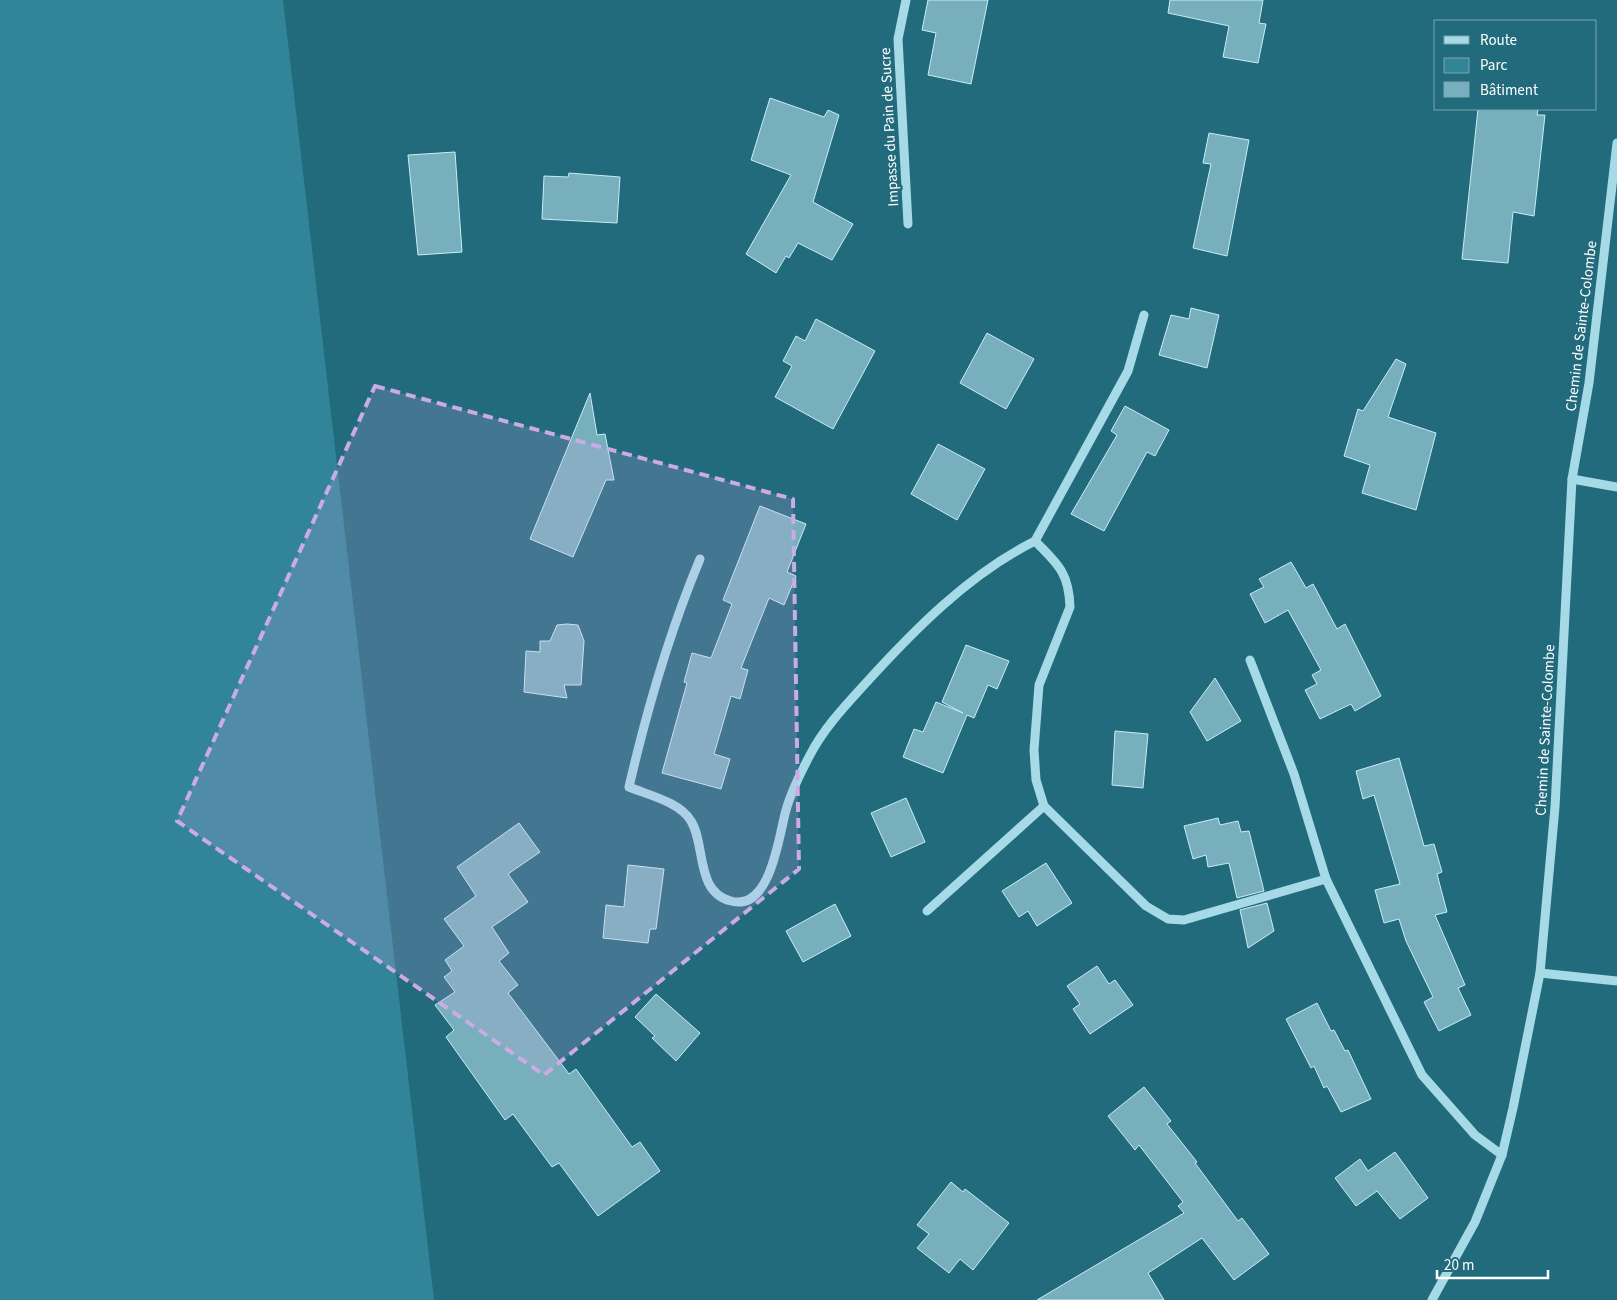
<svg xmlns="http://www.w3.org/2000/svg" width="1617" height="1300" font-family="'Source Sans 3',sans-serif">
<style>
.green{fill:#328598}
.building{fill:#78afbc;stroke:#c8edf5}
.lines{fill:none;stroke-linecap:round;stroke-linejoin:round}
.minor{stroke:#a5dae6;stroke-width:9}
.marked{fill:#caabe5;fill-opacity:0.2;stroke:#caabe5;stroke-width:4;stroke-dasharray:10 6;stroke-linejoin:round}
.labels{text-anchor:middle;stroke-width:5;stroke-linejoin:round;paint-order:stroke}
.street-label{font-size:15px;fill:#fff;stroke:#226b7c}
</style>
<rect width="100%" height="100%" fill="#226b7c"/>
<path class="green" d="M0,0H283L434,1300H0Z"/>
<g class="building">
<path d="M928,0H988L971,84L928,75L936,33L922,30Z"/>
<path d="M1170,0H1263L1259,23L1266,24L1258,63L1223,57L1229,26L1168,13Z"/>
<path d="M770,98L824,117L828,110L839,115L813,202L853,224L832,260L798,243L789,258L786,256L776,273L746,254L791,175L751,160Z"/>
<path d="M1478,109H1538L1537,115H1545L1534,216L1513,212L1508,263L1462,259Z"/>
<path d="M1209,133L1249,140L1227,256L1193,248L1211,164L1203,163Z"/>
<path d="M455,152L462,252L418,255L408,155Z"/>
<path d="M569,173L620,177L617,223L542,219L544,176L568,177Z"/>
<path d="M1191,308L1219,315L1207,368L1159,355L1171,315L1189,319Z"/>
<path d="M816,319L875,351L833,429L775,397L792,366L783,361L796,336L805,341Z"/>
<path d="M987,333L1034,359L1006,409L960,383Z"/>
<path d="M1396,359L1406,364L1388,417L1436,433L1416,510L1362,493L1370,465L1344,456L1358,409L1363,411Z"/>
<path d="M590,393L597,435L605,434L614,480H606L573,557L530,539Z"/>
<path d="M1125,406L1169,430L1155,456L1147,452L1104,531L1071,514L1117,435L1111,431Z"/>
<path d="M938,444L985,469L957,520L911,494Z"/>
<path d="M760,506L806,524L787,572L796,576L784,605L769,598L741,668L748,670L740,699L731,696L714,754L730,759L721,789L662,773L687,683L684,682L692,653L711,658L732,604L723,600Z"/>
<path d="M1291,562L1306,588L1313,584L1337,629L1345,624L1381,696L1355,711L1351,704L1320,719L1305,690L1317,684L1312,675L1321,670L1288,610L1265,623L1250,594L1264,587L1259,579Z"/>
<path d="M567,624L578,625L584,641L581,685H564L567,698L524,692L526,651L540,652V641H550L557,625Z"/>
<path d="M966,645L1009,661L997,689L988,685L974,718L967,715L943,773L903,757L914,729L923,732L936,702L963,713L942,702Z"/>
<path d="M1215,678L1241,721L1207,741L1190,712Z"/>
<path d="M1115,731L1148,734L1143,788L1112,785Z"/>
<path d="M1399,758L1424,846L1434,844L1442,872L1437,874L1447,912L1435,915L1465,985L1458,988L1471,1015L1439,1031L1424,1002L1433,997L1406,941L1399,919L1384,923L1375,890L1400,884L1374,795L1363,799L1356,771Z"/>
<path d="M906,798L925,842L891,857L871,813Z"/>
<path d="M1218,818L1220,825L1238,821L1241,832L1249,831L1264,891L1237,898L1229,863L1208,867L1206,855L1193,859L1184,826Z"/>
<path d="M519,823L540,852L508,874L528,902L492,927L509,953L499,961L518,985L508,993L569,1074L576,1069L632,1147L640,1142L660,1171L598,1216L559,1163L552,1167L513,1114L505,1120L446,1037L454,1030L435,1005L455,992L444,977L452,971L445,960L464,946L444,919L476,896L457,867Z"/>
<path d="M1046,863L1072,903L1037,926L1028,911L1019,917L1002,891Z"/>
<path d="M628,865L664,869L656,929H650L648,943L603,938L606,905L624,907Z"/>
<path d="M1267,903L1274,931L1248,948L1240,910Z"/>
<path d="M835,904L851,936L803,962L786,931Z"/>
<path d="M1097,966L1109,984L1115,980L1133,1005L1090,1034L1073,1009L1080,1004L1067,986Z"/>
<path d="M656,994L700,1033L676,1061L652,1038L655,1036L635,1017Z"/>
<path d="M1317,1003L1331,1031L1334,1030L1345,1051L1348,1050L1371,1099L1341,1112L1327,1086L1324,1088L1314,1066L1311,1068L1286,1019Z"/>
<path d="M1144,1087L1171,1121L1167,1124L1197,1162L1195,1163L1238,1221L1242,1218L1269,1254L1234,1280L1202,1238L1148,1273L1164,1300H1037L1184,1213L1178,1206L1183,1202L1139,1145L1135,1150L1108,1116Z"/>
<path d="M1395,1152L1428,1198L1400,1219L1377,1191L1356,1206L1335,1178L1360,1159L1368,1171Z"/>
<path d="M951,1182L963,1192L965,1189L1009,1223L973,1270L960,1259L949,1273L917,1248L929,1234L917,1225Z"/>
</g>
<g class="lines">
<g class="minor">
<path d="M906,0L898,39L908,224"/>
<path d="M1572,479L1617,487"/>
<path d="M1035,541C1058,564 1069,573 1070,607L1039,685L1034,750L1036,780L1044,806L1146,906L1168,919L1184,920L1326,879"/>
<path d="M700,559C669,633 647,709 629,787C648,795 680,802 691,821C706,845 695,892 731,901C771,912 779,834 786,810C791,792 801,772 810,755C824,728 845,706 865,684C914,630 969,574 1035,541L1128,371L1144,315"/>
<path d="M1250,660L1294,774L1326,879L1422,1075L1475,1135L1502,1155"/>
<path d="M927,911L1044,806"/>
<path d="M1540,973L1617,981"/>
<path d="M1432,1300L1475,1222L1502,1155L1513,1108L1540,973L1555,807L1572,479L1589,383L1617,143"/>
</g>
</g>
<path class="marked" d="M375,386L793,499L799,869L544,1075L177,821Z"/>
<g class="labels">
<g class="street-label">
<text transform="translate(889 127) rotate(-93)" y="5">Impasse du Pain de Sucre</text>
<text transform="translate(1581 326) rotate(-83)" y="5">Chemin de Sainte-Colombe</text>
<text transform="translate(1545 730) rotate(-87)" y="5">Chemin de Sainte-Colombe</text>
</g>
</g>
<rect x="1434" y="20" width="162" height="90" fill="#226b7c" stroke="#7aa6b0"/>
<rect x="1444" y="36" width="25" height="8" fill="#a5dae6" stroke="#7aa6b0"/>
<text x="1480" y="45" font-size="15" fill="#ffffff">Route</text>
<rect x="1444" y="58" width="25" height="15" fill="#328598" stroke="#7aa6b0"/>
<text x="1480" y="70" font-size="15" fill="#ffffff">Parc</text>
<rect x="1444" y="82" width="25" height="15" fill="#78afbc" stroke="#7aa6b0"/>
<text x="1480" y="95" font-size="15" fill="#ffffff">Bâtiment</text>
<path d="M1437 1270v8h111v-8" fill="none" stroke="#ffffff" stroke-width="2.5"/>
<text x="1444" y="1270" font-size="15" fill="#ffffff" stroke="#226b7c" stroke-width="4" paint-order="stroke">20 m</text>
</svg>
